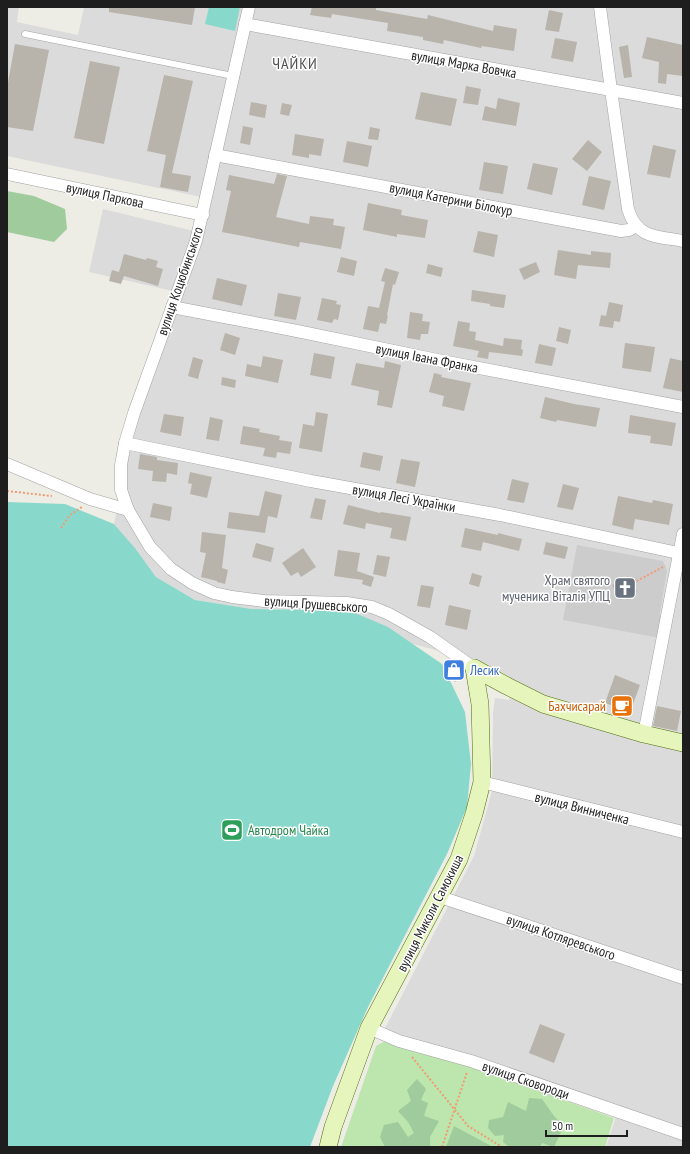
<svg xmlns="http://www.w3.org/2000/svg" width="690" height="1154" font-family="'PT Sans Narrow',sans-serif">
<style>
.residential{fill:#dcdbdb}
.religious{fill:#ccc}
.grass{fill:#bde6ae}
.forest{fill:#a0cb9c}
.pitch{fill:#88d9cb}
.building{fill:#b8b3ab}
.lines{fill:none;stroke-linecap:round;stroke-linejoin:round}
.lane-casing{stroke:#a2a2a2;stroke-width:7}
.street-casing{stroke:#a2a2a2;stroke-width:13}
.secondary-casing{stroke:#4f6f0c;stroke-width:18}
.path{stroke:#f19b73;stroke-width:2;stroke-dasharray:2 2;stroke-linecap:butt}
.lane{stroke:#fff;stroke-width:6}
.street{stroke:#fff;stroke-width:12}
.secondary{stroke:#e6f5bc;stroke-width:17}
.labels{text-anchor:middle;stroke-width:3;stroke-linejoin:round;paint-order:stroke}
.street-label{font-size:14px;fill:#1e1e1e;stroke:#fff}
.worship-label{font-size:14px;fill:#5b616d;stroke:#fff;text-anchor:end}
.shop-label{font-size:14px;fill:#366cbe;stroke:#fff;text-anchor:start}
.food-label{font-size:14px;fill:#c56008;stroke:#fff;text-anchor:end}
.leisure-label{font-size:14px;fill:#27864d;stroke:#fff;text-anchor:start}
.quarter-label{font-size:16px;letter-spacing:1px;fill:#515151;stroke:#fff}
</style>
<rect width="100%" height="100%" fill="#eeede5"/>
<path class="residential" d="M7,7H19L17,22L78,35L84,7H683V1147H606L620,1105L384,1030L474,856L492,791L493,713L495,698L509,700L514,682L447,653L280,609H252L195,600L156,577L135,548L114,524L121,490V465L177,292L89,272L103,209L198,232L206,198L7,156Z"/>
<path class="religious" d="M577,545L663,561L667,571L660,612V638L563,620Z"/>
<path class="grass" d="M385,1041L463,1064L614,1118L605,1147H341L376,1046Z"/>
<g class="forest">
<path d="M7,191L34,196L65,209L67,229L54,242L7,232Z"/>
<path d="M417,1079L426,1089L421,1100L428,1103L424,1116L439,1121L430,1137V1147H385L380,1137L384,1125L398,1122L408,1137L414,1133L408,1122L398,1111L411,1101L407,1090Z"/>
<path d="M529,1098L542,1099L554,1116L564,1126L554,1147L542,1143L540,1147H509L503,1142L504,1135L495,1136L488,1128L489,1120L503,1117L508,1102L526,1111Z"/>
<path d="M454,1126L493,1147H446Z"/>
</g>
<g class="pitch">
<path d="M209,7H240L235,31L205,24Z"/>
<path d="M7,502L65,504L114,524L135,548L156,577L195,600L252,609L311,610L355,613L388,627L442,664L465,712L471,764L467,807L447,854L368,1007L333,1086L310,1147H7Z"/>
</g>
<g class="building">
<path d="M109,7H195L192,25L109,12Z"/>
<path d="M312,7H376V10L427,19L428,15L493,31L494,25L517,29L514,51L482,46L481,48L444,40L443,44L423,40V37L387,31L388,23L332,14L331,18L310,15Z"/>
<path d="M549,10L563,13L559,32L545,30Z"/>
<path d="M647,37L683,45V76L667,74L666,84L658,83L659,62L642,58Z"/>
<path d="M555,38L577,42L573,62L551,58Z"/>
<path d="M15,44L49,50L33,131L7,127V88Z"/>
<path d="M628,45L632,77L624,78L619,47Z"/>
<path d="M90,61L120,67L104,144L74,138Z"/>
<path d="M164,75L193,81L172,173L191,176L188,192L160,187L166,155L147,151Z"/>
<path d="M466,86L481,89L478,105L463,103Z"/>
<path d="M421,92L457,99L451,126L415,119Z"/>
<path d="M498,98L520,103L516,126L482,120L485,106L496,109Z"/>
<path d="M251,102L267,105L265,118L249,115Z"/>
<path d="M282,103L292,105L289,116L280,114Z"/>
<path d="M243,126L253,128L250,145L240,143Z"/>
<path d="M370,127L380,129L378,140L368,139Z"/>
<path d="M295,134L324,139L321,156L309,154V158L292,155Z"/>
<path d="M588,140L602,152L587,171L572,159Z"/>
<path d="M347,141L372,146L368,167L343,162Z"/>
<path d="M653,145L676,150L670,178L647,174Z"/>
<path d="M484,162L508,166L503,194L479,190Z"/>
<path d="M533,163L558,168L552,195L527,189Z"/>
<path d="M277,174L287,176L276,217L309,224L310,216L334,219L333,225L345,227L341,249L300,242L299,247L222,232L231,191L226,190L229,175L274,184Z"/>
<path d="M589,176L611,181L604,210L582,205Z"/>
<path d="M368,203L402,210L401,215L428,220L425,238L397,234V237L363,230Z"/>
<path d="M478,231L498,235L494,257L473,252Z"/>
<path d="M558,250L591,255V251L611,253L610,268L578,265L576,279L554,275Z"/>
<path d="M124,254L146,260L147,258L158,261L156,267L163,269L158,286L124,276L121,284L109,281L112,270L119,272Z"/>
<path d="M341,257L357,261L354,276L337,272Z"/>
<path d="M536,262L540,272L524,280L519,269Z"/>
<path d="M428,264L443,268L441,277L426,273Z"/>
<path d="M385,268L399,272L395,285L393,284L387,315L388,316L386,324L380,323L378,332L363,329L368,306L379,308L385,282L381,281Z"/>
<path d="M217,278L247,285L242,306L212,299Z"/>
<path d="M472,290L506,295L504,308L490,306V304L471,301Z"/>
<path d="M278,293L301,297L296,320L274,316Z"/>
<path d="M322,298L337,301L336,304L341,305L338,320L334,319L332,323L317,320Z"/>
<path d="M609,302L623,305L620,322L614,321L613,328L599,326L601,315L606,316Z"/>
<path d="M410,312L423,314L422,321L430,322L428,334H421L420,340L407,338Z"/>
<path d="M458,321L470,323L469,331L476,332L475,340L503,346L504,338L522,340L521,349L523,350L522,356L489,352L488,359L477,357L479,351L453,346Z"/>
<path d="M559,327L571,330L568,344L556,341Z"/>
<path d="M225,333L240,338L235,355L220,350Z"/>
<path d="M625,343L655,347L651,372L622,368Z"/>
<path d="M539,344L556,348L552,366L535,363Z"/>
<path d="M314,353L335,357L331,379L310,375Z"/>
<path d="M263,356L283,360L278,383L245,376L247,364L261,367Z"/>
<path d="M193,357L203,360L198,379L188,376Z"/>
<path d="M670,358L683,361V392L663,388Z"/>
<path d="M385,361L401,365L392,408L377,405L379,391L351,385L356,363L384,368Z"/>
<path d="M434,373L442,375L441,377L471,383L464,411L442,406L444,396L429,392Z"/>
<path d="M222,377L236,380L235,388L221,385Z"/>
<path d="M545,397L574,404L600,408L596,427L557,420L556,422L540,418Z"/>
<path d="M316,412L328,414L322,452L299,448L303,424L314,426Z"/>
<path d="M164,414L184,417L181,436L160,432Z"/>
<path d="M630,415L676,423L672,446L650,443L651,436L628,433Z"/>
<path d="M210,417L223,420L219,441L206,439Z"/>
<path d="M243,426L260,429L259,432L280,436L279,440L292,442L290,454L277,452L276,458L263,456L265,448L240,444Z"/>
<path d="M363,452L383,456L380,471L360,467Z"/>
<path d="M140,454L157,457V460L178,463L177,475L167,473L166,482L152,481L153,471L138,469Z"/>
<path d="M401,459L420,462L415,487L396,483Z"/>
<path d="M190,472L212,477L207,498L190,494L192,484L188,483Z"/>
<path d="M512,479L529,483L524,503L507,500Z"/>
<path d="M563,484L579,488L573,510L557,507Z"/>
<path d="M265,491L282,495L277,518L268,516L265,533L227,528L229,512L259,516Z"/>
<path d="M618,496L652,503L653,500L673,504L669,525L635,519L633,530L612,525Z"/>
<path d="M315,498L326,500L322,520L310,518Z"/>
<path d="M153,503L172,507L170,521L150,517Z"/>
<path d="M348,505L380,513L381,512L411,517L406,541L390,538L392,528L366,523L365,529L343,524Z"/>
<path d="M465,528L498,535V533L522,539L519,551L483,542L481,551L461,547Z"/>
<path d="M202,532L226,535L222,568L228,570L225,584L217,582V581L201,577L206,553L200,552Z"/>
<path d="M546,542L568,547L565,559L543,554Z"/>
<path d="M256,543L274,548L271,562L252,557Z"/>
<path d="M303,548L316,567L301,577L298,572L291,576L282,563Z"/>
<path d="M338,550L360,553L357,571L374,577L371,587L362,584L363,580L334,576Z"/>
<path d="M377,555L390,557L386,577L373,574Z"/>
<path d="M472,573L482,576L479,587L469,584Z"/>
<path d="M630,577L637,592L620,600L612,585Z"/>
<path d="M421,585L434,587L430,608L417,606Z"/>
<path d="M449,605L471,610L467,630L445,625Z"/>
<path d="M449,660L462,669L465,672V676L455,682L443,664Z"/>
<path d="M615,675L640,685L630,712L605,703Z"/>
<path d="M657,706L681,711L677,731L653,726Z"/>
<path d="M540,1024L565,1034L554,1063L529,1053Z"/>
</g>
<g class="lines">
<g class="lane-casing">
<path id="lane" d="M25,34L233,76"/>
</g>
<g class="street-casing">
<g id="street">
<path d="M249,7L196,241L134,413L125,443L121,465V490L128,510L150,547L171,569L192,583L214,593L232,597L264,601L347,603L372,607L389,614L430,637L474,668"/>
<path d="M600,7L611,90L628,209C637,239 657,236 683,241"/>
<path d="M245,24L683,103"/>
<path d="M215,155L621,231L629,230L636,226"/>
<path d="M7,174L203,215"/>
<path d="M172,307L297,331L442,361L683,407"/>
<path d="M125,443L311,481L500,515L683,554"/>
<path d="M7,464L90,499L128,510"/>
<path d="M644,734L683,534"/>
<path d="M482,782L683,832"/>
<path d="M440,897L522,924L683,978"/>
<path d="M369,1028L399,1041L471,1061L683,1134"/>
</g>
</g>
<g class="secondary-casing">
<g id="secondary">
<path d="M474,668L507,686L543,704L644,734L683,743"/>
<path d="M328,1147L333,1127L369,1028L459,859L474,814L482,782L480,704L474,668"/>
</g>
</g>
<g class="path">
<path d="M7,491L52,496"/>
<path d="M61,528L70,515L82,507"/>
<path d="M633,583L665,566"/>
<path d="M412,1057L468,1126L502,1147"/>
<path d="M442,1147L467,1072"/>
</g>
<use href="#lane" class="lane"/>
<use href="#street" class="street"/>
<use href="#secondary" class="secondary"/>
</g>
<defs>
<g id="church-square" transform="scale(1.15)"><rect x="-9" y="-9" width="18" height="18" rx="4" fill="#6b7280" stroke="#fff"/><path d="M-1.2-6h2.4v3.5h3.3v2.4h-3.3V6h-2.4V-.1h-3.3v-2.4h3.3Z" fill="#fff"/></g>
<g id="shop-square" transform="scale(1.15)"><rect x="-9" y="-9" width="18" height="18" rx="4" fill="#3f7fe0" stroke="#fff"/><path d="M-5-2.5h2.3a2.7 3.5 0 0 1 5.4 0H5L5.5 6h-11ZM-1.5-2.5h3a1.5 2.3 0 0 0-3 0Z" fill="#fff"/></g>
<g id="cafe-square" transform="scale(1.15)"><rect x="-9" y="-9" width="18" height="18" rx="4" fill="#e8710a" stroke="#fff"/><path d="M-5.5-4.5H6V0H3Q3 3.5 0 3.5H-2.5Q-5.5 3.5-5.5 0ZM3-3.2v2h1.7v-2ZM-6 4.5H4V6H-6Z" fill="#fff"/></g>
<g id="stadium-square" transform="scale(1.15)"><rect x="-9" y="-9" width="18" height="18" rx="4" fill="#2e9e5b" stroke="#fff"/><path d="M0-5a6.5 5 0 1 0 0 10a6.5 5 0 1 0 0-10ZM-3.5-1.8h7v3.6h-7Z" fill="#fff"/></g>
</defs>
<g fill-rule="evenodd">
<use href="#church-square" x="625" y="588"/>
<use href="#shop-square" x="454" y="670"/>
<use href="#cafe-square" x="622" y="706"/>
<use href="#stadium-square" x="232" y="830"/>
</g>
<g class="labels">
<g class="street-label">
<text transform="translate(464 64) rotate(10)" y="5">вулиця Марка Вовчка</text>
<text transform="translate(105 195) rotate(12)" y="5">вулиця Паркова</text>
<text transform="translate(451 199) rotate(11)" y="5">вулиця Катерини Білокур</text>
<text transform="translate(180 281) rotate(-71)" y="5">вулиця Коцюбинського</text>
<text transform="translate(427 358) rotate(11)" y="5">вулиця Івана Франка</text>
<text transform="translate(404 498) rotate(10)" y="5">вулиця Лесі Українки</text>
<text transform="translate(316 604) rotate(4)" y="5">вулиця Грушевського</text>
<text transform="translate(582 808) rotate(14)" y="5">вулиця Винниченка</text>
<text transform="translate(430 913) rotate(-63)" y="5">вулиця Миколи Самокиша</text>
<text transform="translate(561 937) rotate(19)" y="5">вулиця Котляревського</text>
<text transform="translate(526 1080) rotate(19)" y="5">вулиця Сковороди</text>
</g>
<g class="worship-label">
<text x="610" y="585">Храм святого<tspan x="610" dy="16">мученика Віталія УПЦ</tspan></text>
</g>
<g class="shop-label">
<text x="470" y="675">Лесик</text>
</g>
<g class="food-label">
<text x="606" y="711">Бахчисарай</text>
</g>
<g class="leisure-label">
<text x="248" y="835">Автодром Чайка</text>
</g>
<g class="quarter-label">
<text x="295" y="69">ЧАЙКИ</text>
</g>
</g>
<rect width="690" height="1154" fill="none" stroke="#1e1e1e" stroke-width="16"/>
<path d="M546 1130v6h81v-6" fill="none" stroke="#1e1e1e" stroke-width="2"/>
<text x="552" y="1130" font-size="12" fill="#1e1e1e" stroke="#ffffff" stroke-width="3" paint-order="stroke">50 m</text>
</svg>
